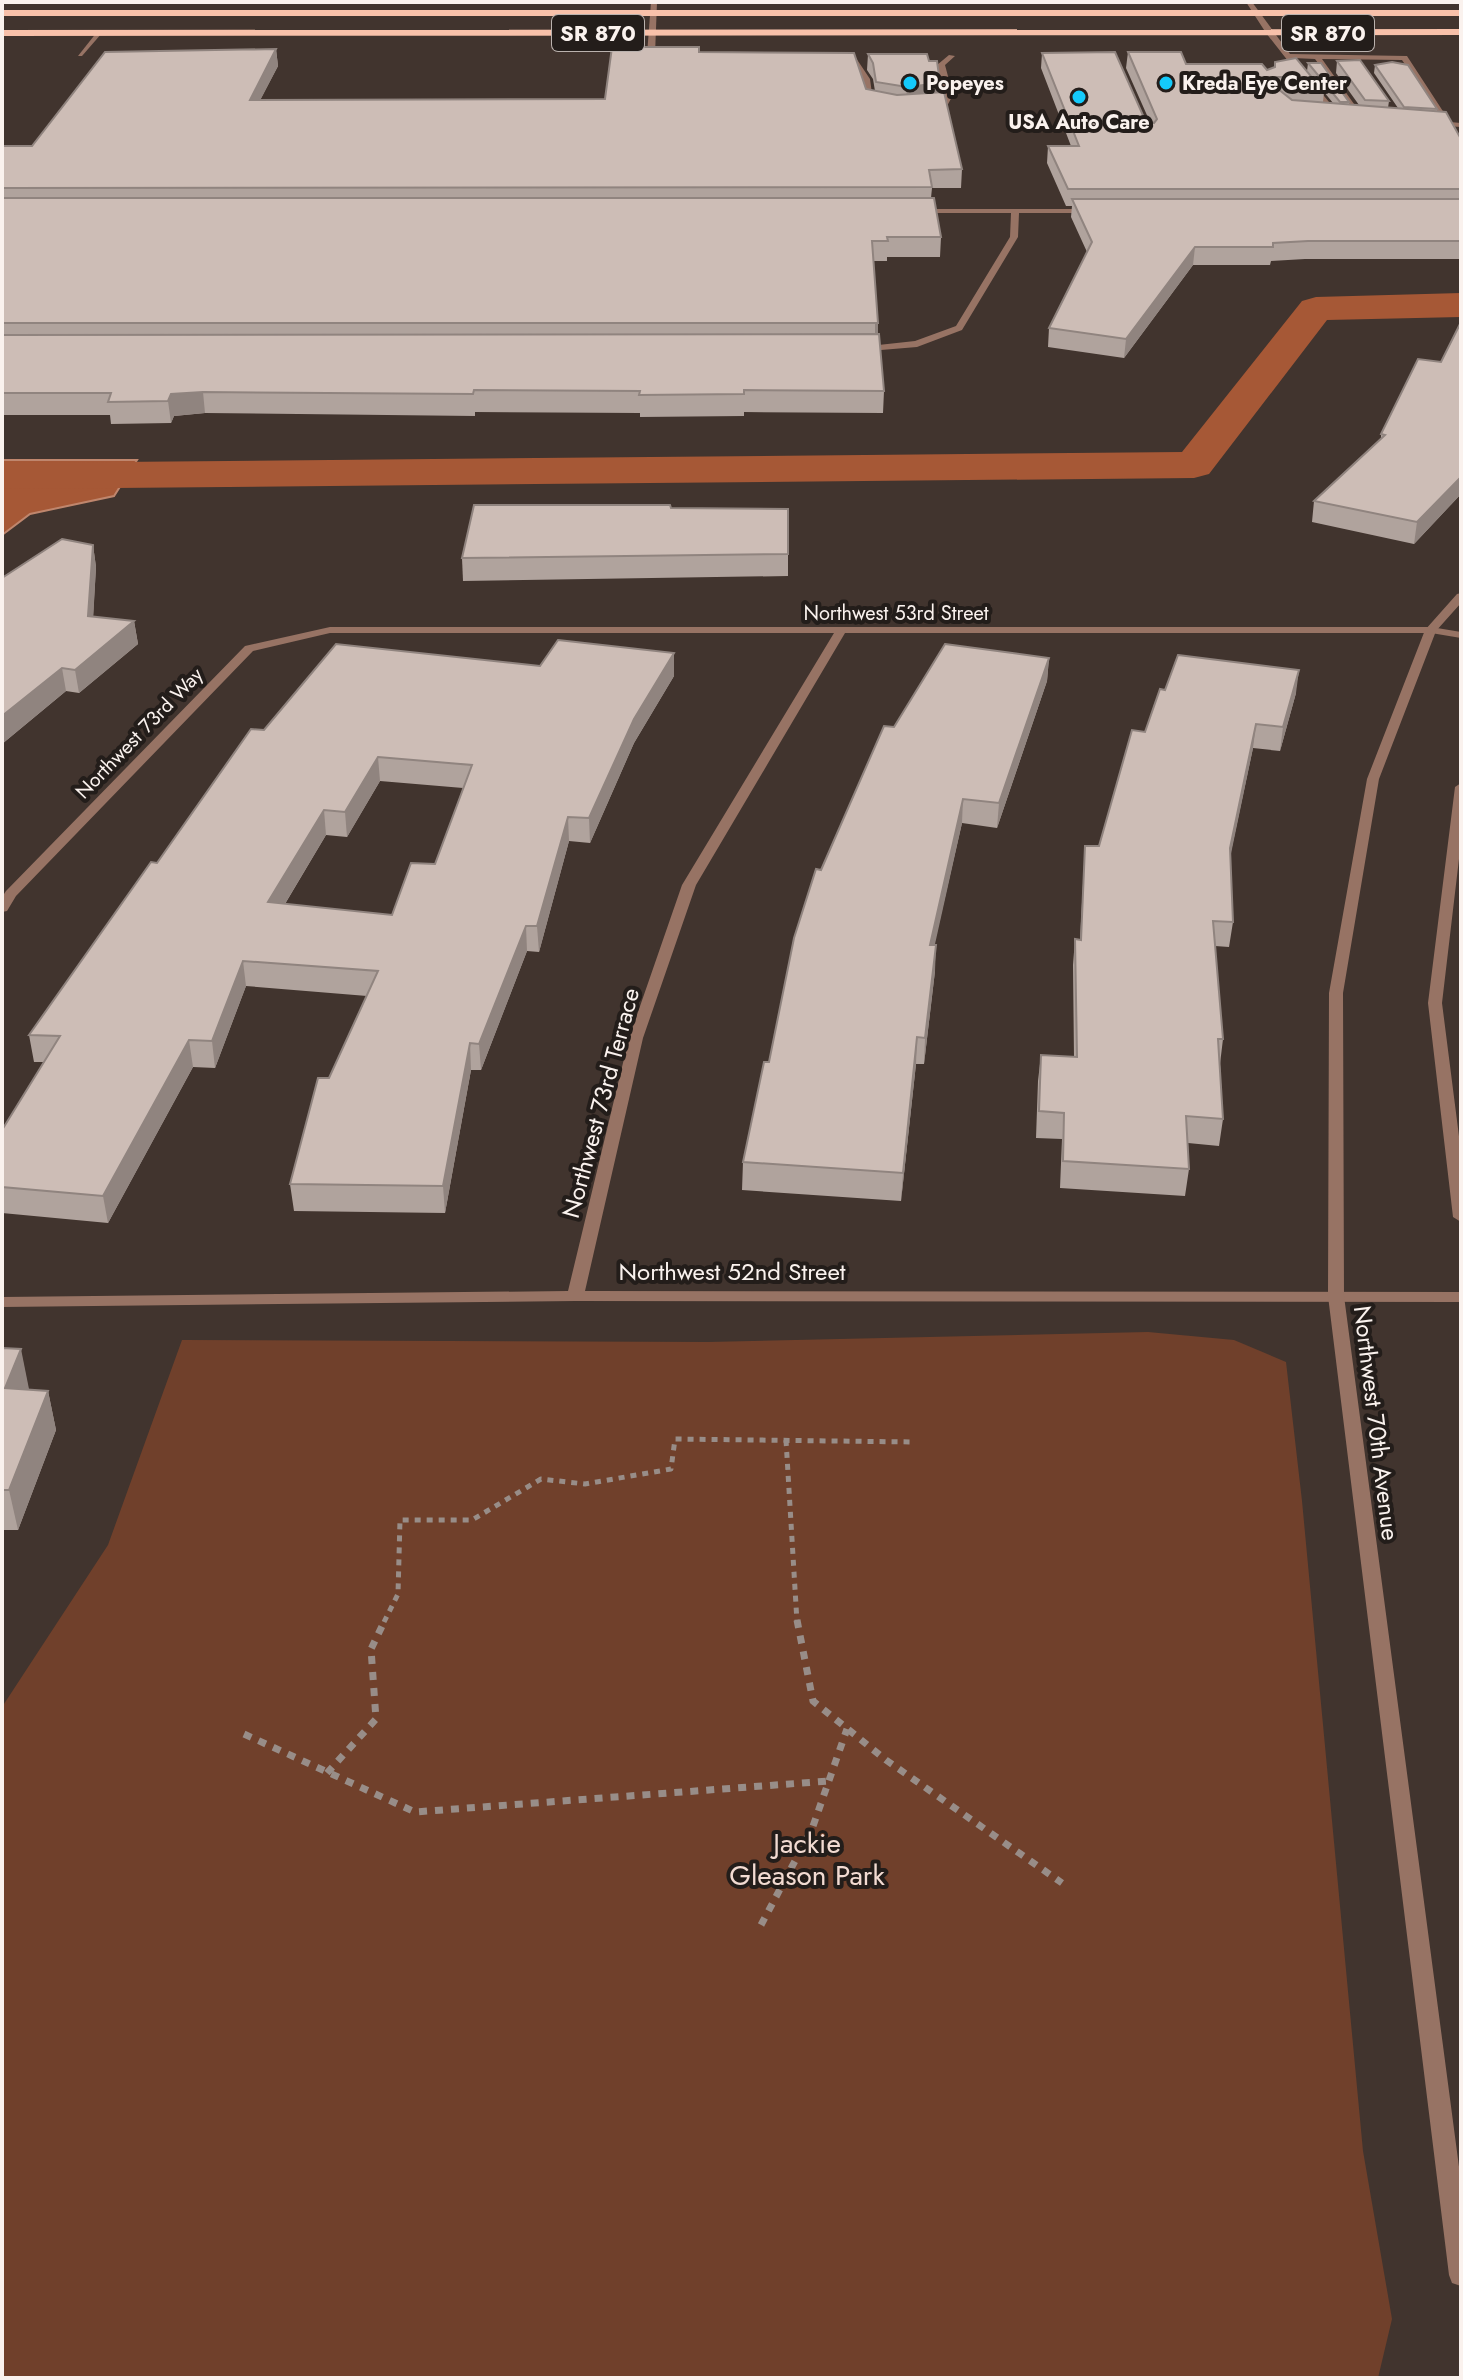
<svg xmlns="http://www.w3.org/2000/svg" width="1463" height="2380" font-family="Jost,sans-serif">
<style>
.green{fill:#70402b}
.water{fill:#a65836;stroke:#bf866d;stroke-width:2}
.lines{fill:none;stroke-linecap:round;stroke-linejoin:round}
.canal{fill:#a65836;fill-rule:evenodd}
.path-far1{stroke:#988d88;stroke-width:5;stroke-dasharray:6 6;stroke-linecap:butt}
.path{stroke:#988d88;stroke-width:7;stroke-dasharray:8 8;stroke-linecap:butt}
.service{fill:#977364;fill-rule:evenodd}
.minor{fill:#977364;fill-rule:evenodd}
.tertiary{fill:#977364;fill-rule:evenodd}
.trunk{fill:#f8c1aa;fill-rule:evenodd}
.wall{fill:#b0a39d;fill-rule:evenodd}
.shaded-wall{fill:#90847f}
.building{fill:#cdbdb6;stroke:#90847f;stroke-width:2;fill-rule:evenodd}
.poi-dot{fill:#14cafb;stroke:#231d1a;stroke-width:3}
.labels{text-anchor:middle;stroke-width:8;stroke-linejoin:round;paint-order:stroke}
.far-poi-label{font-size:20px;font-weight:bold;fill:#faf2ee;stroke:#231d1a;text-anchor:start}
.far-street-label{font-size:20px;fill:#faf2ee;stroke:#231d1a}
.shield{fill:#231d1a;stroke:#bab2ae;stroke-width:2}
.shield-label{font-size:22px;font-weight:bold;fill:#faf2ee}
.street-label{font-size:24px;fill:#faf2ee;stroke:#231d1a}
.near-park-label{font-size:28px;fill:#f2dbd2;stroke:#231d1a}
</style>
<rect width="100%" height="100%" fill="#41342e"/>
<path class="green" d="M1148,1332L1234,1340L1286,1362L1302,1501L1363,2151L1392,2319L1378,2378H2V1707L108,1545L182,1340L708,1342Z"/>
<path class="water" d="M2,460H137L114,496L30,514L2,535Z"/>
<g class="lines">
<path class="canal" d="M1461,293V317L1327,320L1209,474L1194,478L2,489V463L1182,452L1302,301L1316,297Z"/>
<g class="path-far1">
<path d="M786,1440L797,1622"/>
<path d="M384,1622L398,1594L400,1520H472L541,1479L585,1484L671,1469L675,1439L914,1442"/>
</g>
<g class="path">
<path d="M797,1620L813,1701L886,1760L1062,1883"/>
<path d="M244,1734L415,1812L829,1781"/>
<path d="M327,1773L376,1719L371,1649L385,1620"/>
<path d="M761,1925L812,1829L847,1729"/>
</g>
<g class="service">
<path d="M651,2H657L655,55L651,57L647,55Z"/>
<path d="M1246,2H1252L1290,54L1407,56L1450,122L1461,123V127L1428,125L1431,121H1443L1402,60L1322,59L1364,118L1360,120L1315,59L1293,58L1338,113L1344,116L1340,118L1332,117L1266,33Z"/>
<path d="M97,32L102,33L82,56H78Z"/>
<path d="M850,55H854L870,79L873,101L880,103V107L865,102L862,79Z"/>
<path d="M949,55L955,56L945,65L953,95L947,106L925,109V105L941,102L945,95L937,65Z"/>
</g>
<g class="minor">
<path d="M912,209H1091L1095,211L1091,213H1019L1018,237L962,330L917,347L857,352L855,350L860,347L915,341L956,326L1010,237L1011,213H915Z"/>
<path d="M330,627H1431L1461,632V638L1431,633H845L696,885L643,1038L585,1291L1461,1292V1302L575,1301L2,1307V1297L568,1291L629,1038L682,885L834,633H330L253,651L16,896L7,911L2,912V897L6,891L245,646Z"/>
</g>
<g class="tertiary">
<path d="M1461,593V603L1436,631L1379,779L1343,993L1344,1296L1461,2182V2286L1452,2283L1449,2275L1328,1296L1329,993L1367,779L1425,630L1457,594Z"/>
<path d="M1461,783V842L1442,1003L1461,1152V1222L1453,1217L1428,1003L1455,787Z"/>
</g>
<g class="trunk">
<rect x="2" y="10" width="1459" height="6"/>
<path d="M1461,29V35L2,36V30Z"/>
</g>
</g>
<g class="wall">
<path d="M276,49L278,66L260,100L605,99L699,52L875,91L873,79L867,70L868,54L929,61L939,92L962,169L961,188H932L931,198L941,237L940,257H887V261H873L878,334L884,391L883,413L744,412V416L640,417V413L475,412V416L205,413L174,416L171,423L111,424L110,415H2V146H32Z"/>
<path d="M1128,52L1186,64L1267,70L1274,67L1275,62L1324,92L1323,102L1333,103L1307,71L1308,63L1349,102V104L1359,105L1336,73L1337,61L1389,101L1388,108H1398L1374,73L1375,65L1437,109V112L1461,139V259H1305L1271,261L1270,265H1193L1124,358L1048,347L1049,328L1087,252L1071,217L1072,206H1066L1047,163L1048,146H1071L1041,68L1042,53L1145,120L1150,122L1126,68Z"/>
<path d="M1461,322V494L1414,544L1312,522L1314,501L1381,439V434L1441,362Z"/>
<path d="M671,508L788,509V576L463,581L462,558Z"/>
<path d="M93,545L96,567L93,617L134,621L138,644L79,693L66,691L2,744V578Z"/>
<path d="M674,653V676L634,743L590,843L569,841L539,952L527,951L481,1070H471L445,1213L294,1211L290,1184L329,1078L367,996L246,986L215,1068L193,1067L108,1223L2,1213V1130L44,1062H34L29,1035L157,863L264,730L540,666ZM380,781L463,788L435,864L392,915L285,904L326,835L347,837Z"/>
<path d="M1049,658L1047,681L997,828L962,823L934,945L935,971L924,1064H916L901,1201L742,1190L743,1162L821,870L894,727Z"/>
<path d="M1296,693L1280,751L1253,748L1230,856L1233,922L1229,947L1215,946L1223,1039L1220,1064L1223,1119L1219,1146L1188,1143L1189,1169L1185,1196L1060,1188L1062,1139L1036,1138L1038,1081L1041,1055L1074,1057L1073,965L1075,939L1080,940L1085,846H1099L1145,732Z"/>
<path d="M2,1348L29,1390L48,1391L56,1430L18,1530H2Z"/>
</g>
<g class="shaded-wall">
<path d="M276,49L278,66L251,118L250,100Z"/>
<path d="M940,83L939,99L906,103L907,87Z"/>
<path d="M1195,247L1193,265L1124,358L1126,339Z"/>
<rect x="875" y="323" width="3" height="21"/>
<path d="M203,392L205,413L174,416L171,423L168,401L171,394Z"/>
<path d="M1461,477V494L1414,544L1417,522Z"/>
<path d="M93,545L96,567L92,639L88,616Z"/>
<path d="M134,621L138,644L79,693L75,670Z"/>
<path d="M674,653V676L634,743L590,843L589,818L634,719Z"/>
<path d="M1049,658L1047,681L997,828L999,803Z"/>
<path d="M62,668L66,691L2,744V716Z"/>
<path d="M1299,670L1296,693L1280,751L1283,727Z"/>
<path d="M1256,724L1253,748L1227,873L1230,848Z"/>
<path d="M378,757L380,781L347,837L345,812Z"/>
<path d="M963,799L962,823L929,971L930,945Z"/>
<path d="M324,810L326,835L271,927L268,902Z"/>
<path d="M568,817L569,841L539,952L537,926Z"/>
<path d="M526,926L527,951L481,1070L479,1044Z"/>
<path d="M936,945L935,971L924,1064L925,1038Z"/>
<path d="M243,961L246,986L215,1068L212,1041Z"/>
<path d="M917,1037L916,1064L901,1201L903,1173Z"/>
<path d="M189,1040L193,1067L108,1223L103,1196Z"/>
<path d="M470,1043L471,1070L445,1213L443,1186Z"/>
<path d="M21,1349L29,1389L13,1428L5,1388Z"/>
<path d="M48,1391L56,1430L18,1530L9,1490Z"/>
</g>
<g class="building">
<path d="M612,47H699V52L854,53L866,89L897,95L944,92L962,169L929,170L932,187L2,188V146H32L105,52L276,49L250,100L605,99Z"/>
<path d="M1115,52L1145,120L1154,123L1157,119L1128,52H1181L1186,64H1262L1267,70L1275,67V62L1296,58L1324,92L1298,90L1283,77H1273V85L1292,100L1446,112L1461,139V189H1068L1048,146H1079L1042,53Z"/>
<path d="M868,54H927L929,61H937L940,83L907,87L876,82L873,63Z"/>
<path d="M1360,60L1389,101L1365,100L1337,61Z"/>
<path d="M1392,62L1408,65L1437,109L1404,107L1375,65Z"/>
<path d="M1308,63H1321L1349,102H1340Z"/>
<path d="M2,198H934L941,237H887L888,241H872L878,323H2Z"/>
<path d="M1072,199H1461V241H1308L1273,243V247H1195L1126,339L1049,328L1092,242Z"/>
<path d="M1461,322V477L1417,522L1314,501L1385,435L1381,434L1418,359L1441,362Z"/>
<path d="M879,334L884,391L744,390V394L639,395L640,391L474,390L473,394L203,392L171,394L168,401L108,402L111,393H2V335Z"/>
<path d="M474,505H670L671,508L788,509V554L462,558Z"/>
<path d="M62,539L93,545L88,616L134,621L75,670L62,668L2,716V578Z"/>
<path d="M558,640L674,653L634,719L589,818L568,817L537,926H526L479,1044L470,1043L443,1186L290,1184L318,1078H329L378,971L243,961L212,1041L189,1040L103,1196L2,1187V1130L60,1036L29,1035L151,862L157,863L251,729L264,730L336,644L540,666ZM378,757L472,765L435,864L411,863L392,915L268,902L324,810L345,812Z"/>
<path d="M945,644L1049,658L999,803L963,799L930,945H936L925,1038L917,1037L903,1173L743,1162L764,1062H769L794,938L816,869L821,870L884,726L894,727Z"/>
<path d="M1178,655L1299,670L1283,727L1256,724L1230,848L1233,922L1213,921L1223,1039H1218L1223,1119L1186,1116L1189,1169L1063,1161L1064,1113L1039,1111L1041,1055L1077,1057L1075,939L1081,940L1085,846H1099L1132,730L1145,732L1160,689L1165,690Z"/>
<path d="M2,1348L21,1349L5,1388L48,1391L9,1490H2Z"/>
</g>
<g class="poi-dot">
<circle cx="910" cy="83" r="8"/>
<circle cx="1166" cy="83" r="8"/>
<circle cx="1079" cy="97" r="8"/>
</g>
<g class="labels">
<g class="far-poi-label">
<text x="926" y="90">Popeyes</text>
<text x="1182" y="90">Kreda Eye Center</text>
<text x="1079" y="129" text-anchor="middle">USA Auto Care</text>
</g>
<g class="far-street-label">
<text x="896" y="620">Northwest 53rd Street</text>
<text transform="translate(139 733) rotate(-46)" y="7">Northwest 73rd Way</text>
</g>
<g class="shield">
<rect x="552" y="15" width="92" height="36" rx="6"/>
<rect x="1282" y="15" width="92" height="36" rx="6"/>
</g>
<g class="shield-label">
<text x="598" y="41">SR 870</text>
<text x="1328" y="41">SR 870</text>
</g>
<g class="street-label">
<text transform="translate(601 1103) rotate(-75)" y="8">Northwest 73rd Terrace</text>
<text x="732" y="1280">Northwest 52nd Street</text>
<text transform="translate(1376 1423) rotate(83)" y="8">Northwest 70th Avenue</text>
</g>
<g class="near-park-label">
<text x="807" y="1853">Jackie<tspan x="807" dy="32">Gleason Park</tspan></text>
</g>
</g>
<rect width="1463" height="2380" fill="none" stroke="#faf2ee" stroke-width="8"/>
</svg>
